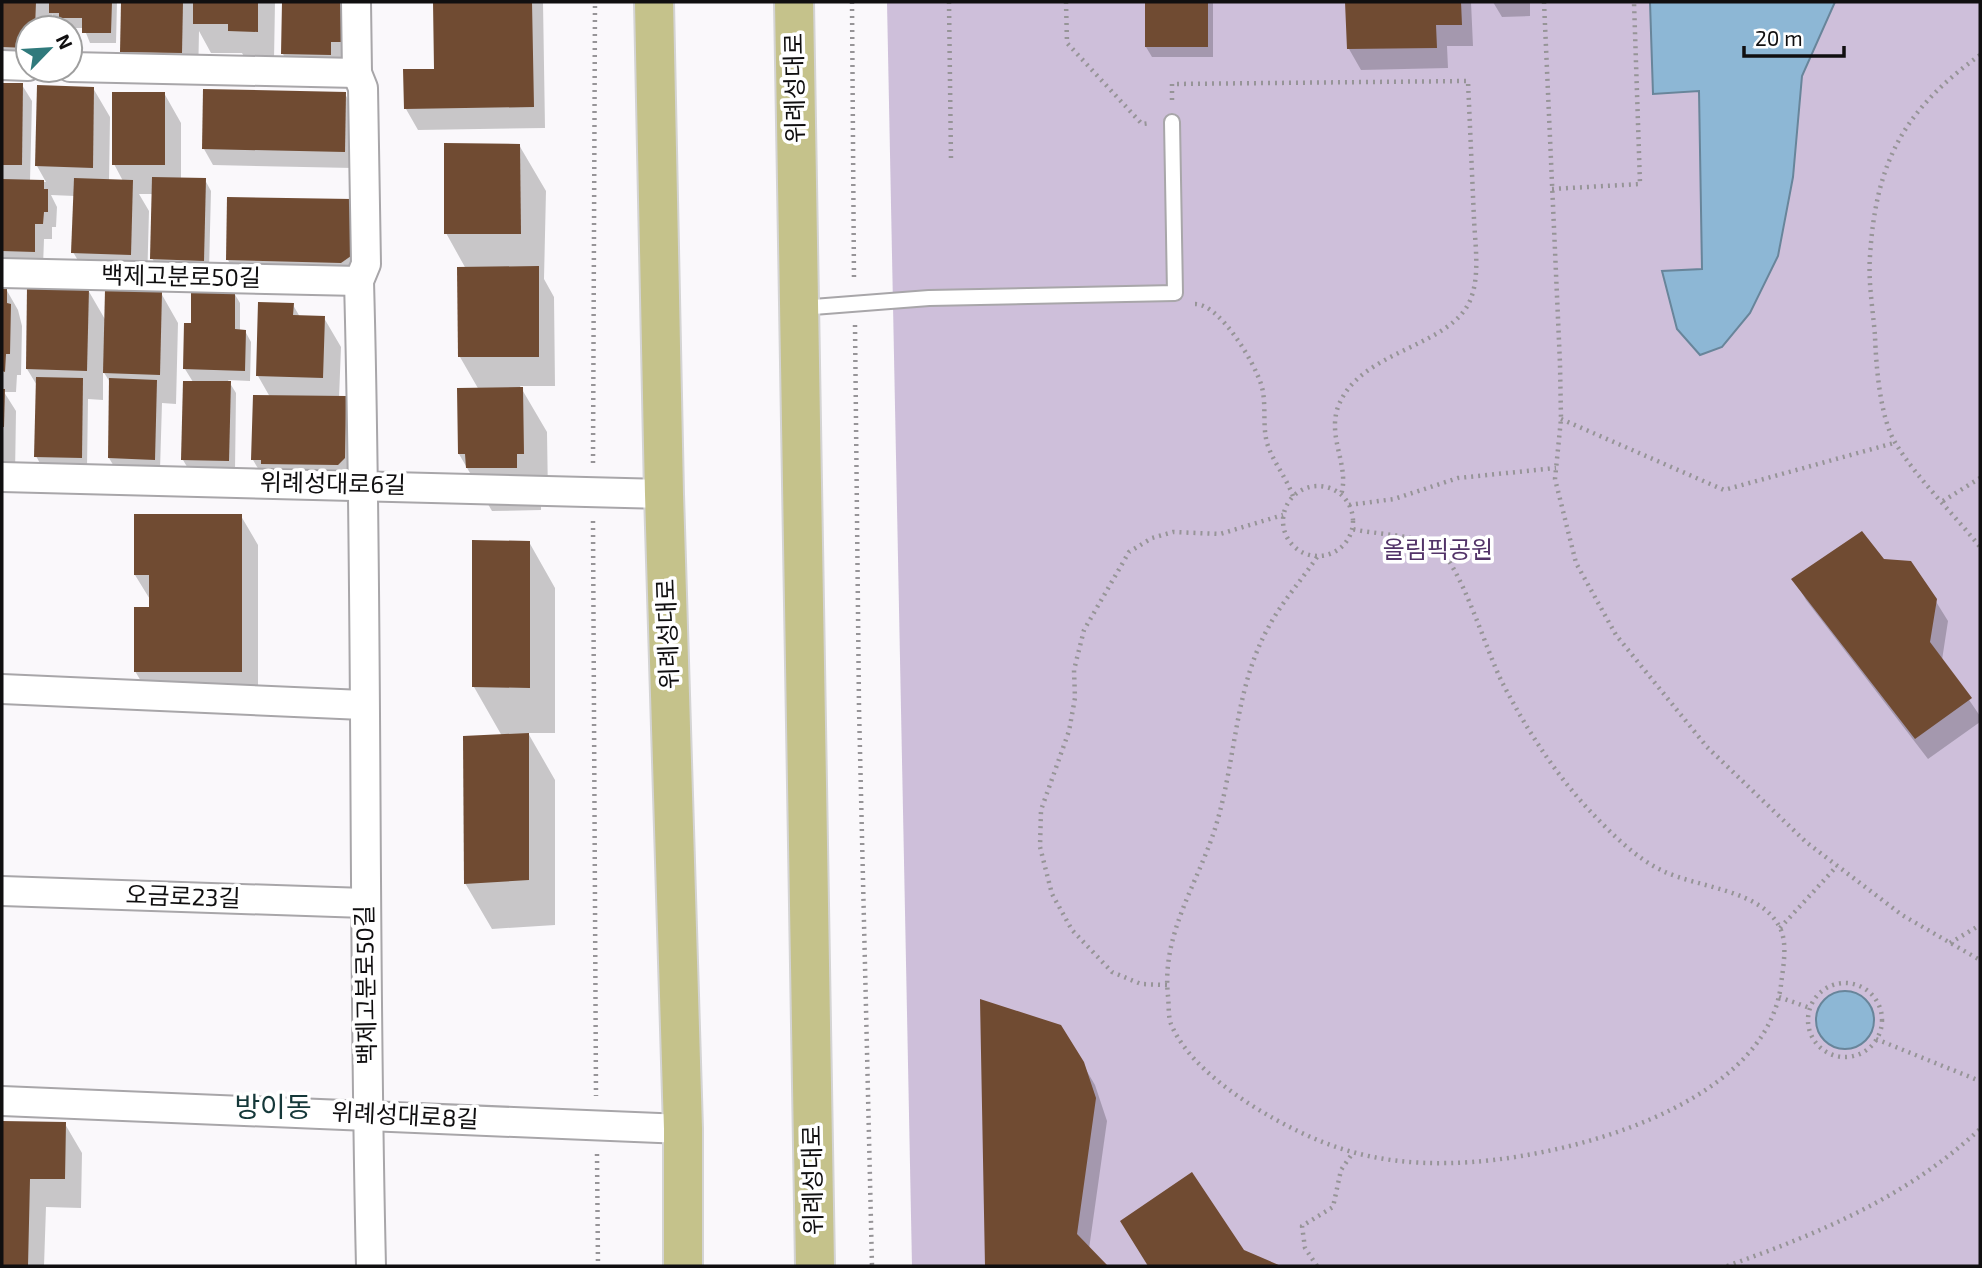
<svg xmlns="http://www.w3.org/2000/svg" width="1982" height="1268" font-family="'Exo 2','Noto Sans KR',sans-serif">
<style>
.green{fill:#cebfda}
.water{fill:#8db7d5;stroke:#68859a;stroke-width:2}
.shadow{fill:#0003}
.building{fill:#704b32}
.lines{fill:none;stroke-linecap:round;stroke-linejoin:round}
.service-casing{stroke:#a8a6a9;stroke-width:18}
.minor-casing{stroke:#a8a6a9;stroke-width:32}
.primary-casing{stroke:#d4d4d4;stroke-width:42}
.path{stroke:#969497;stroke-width:4.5;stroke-dasharray:2 5;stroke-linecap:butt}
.service{stroke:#fff;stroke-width:14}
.minor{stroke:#fff;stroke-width:28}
.primary{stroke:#c5c28b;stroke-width:38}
.labels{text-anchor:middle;stroke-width:7;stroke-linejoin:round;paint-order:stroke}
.street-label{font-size:24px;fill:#100f10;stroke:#fff}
.park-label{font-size:24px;fill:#523368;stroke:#fff}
.quarter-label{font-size:28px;fill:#153839;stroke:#fff}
</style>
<rect width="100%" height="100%" fill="#faf8fb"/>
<path class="green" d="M887,2H1980V1266H912Z"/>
<g class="water">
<path d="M1650,2H1835L1802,76L1793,177L1778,256L1750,313L1722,347L1700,355L1677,329L1662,271L1702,269L1699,91L1653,94Z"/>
<circle cx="1845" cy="1020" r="29"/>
</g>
<g class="shadow">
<path d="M2,2H117L116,43H90L84,28H67L64,23H57L52,14V28H28V70H51V77L2,75Z"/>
<path d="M122,2H275L274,60H246L242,53H211L199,31L198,81H139L122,51Z"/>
<path d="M284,2H354L353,63L295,75L283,54Z"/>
<path d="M435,2H543L545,128L418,130L406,109L436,71Z"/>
<path d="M1146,2H1213V57H1152L1146,47Z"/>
<path d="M1347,2H1471L1473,46H1447L1448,68L1361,70L1349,49Z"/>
<path d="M1493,2H1530V16L1502,17Z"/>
<path d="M2,84L22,85L32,101L30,181L46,182L37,166L93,88L110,117L109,181H123L114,164L164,93L181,123V180H205L211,191L209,270L158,269L152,258L153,194H139L149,211L147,284L90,281L73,252L75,196L51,195L57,207L56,227H52V239H44L43,267L2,263Z"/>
<path d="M345,94L354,110L353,168L213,165L204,149Z"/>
<path d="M519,145L546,191L544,279L554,297L555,386H520L547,432L548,497H541V510L492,511L459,454L479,390L460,357L466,269L446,233Z"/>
<path d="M229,199L351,201L362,278L240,281L228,260Z"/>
<path d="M2,289H6L18,310L22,326L21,375H17L16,392H4L16,411L15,475L2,474Z"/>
<path d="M88,290L106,321L161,293L178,323L176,404L162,403L160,470L115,468L109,458L111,384L103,371V400L88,399L87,468L42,467L36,456L38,387L27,369Z"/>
<path d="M234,293L240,303V331H245L251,342L250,381L228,380L236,393L235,471L189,470L183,460L193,382L185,369L192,325Z"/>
<path d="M293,305L300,317L324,318L341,347L339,398H345L357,419L356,479L265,480L253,460L270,397L258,376Z"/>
<path d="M241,516L258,545V701L152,700L135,671L151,608V601L135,575Z"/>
<path d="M529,542L555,588V733H528L555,780V925L492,929L465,883L502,736L474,687Z"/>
<path d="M1883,561L1935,600L1948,621L1942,660L1980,716V722L1928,759L1806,600L1794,579Z"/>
<path d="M1082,1063L1095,1085L1107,1121L1089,1249L1106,1266H987L986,1254Z"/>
<path d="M2,1123L65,1124L82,1153L81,1208L46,1207L44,1266H2Z"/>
<path d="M1122,1221L1243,1252L1276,1266H1149Z"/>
</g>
<g class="building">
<path d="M2,2H36L35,28H28V48L2,47Z"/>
<path d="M49,2H112L111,33H82V18H59V13H49Z"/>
<path d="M121,2H183L182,53L120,52Z"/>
<path d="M193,2H258V32L228,31V24H193Z"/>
<path d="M282,2H343L342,42H331V55L281,54Z"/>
<path d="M433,2H532L534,107L404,109L403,69H434Z"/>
<rect x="1145" y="2" width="63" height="45"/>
<path d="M1345,2H1461L1462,25H1436L1437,48L1347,49Z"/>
<path d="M2,83H23L22,165H2Z"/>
<path d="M37,85L94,87L93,168L35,166Z"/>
<path d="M203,89L346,92L345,152L202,149Z"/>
<rect x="112" y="92" width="53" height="73"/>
<path d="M444,143L520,144L521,234H444Z"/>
<path d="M152,177L206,178L204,261L150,259Z"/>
<path d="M74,178L133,180L131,255L71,253Z"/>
<path d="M2,179L44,180V189H48V212H44L43,224H35V252L2,251Z"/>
<path d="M227,197L352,199L351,256L341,263L226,260Z"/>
<path d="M539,266V357H458L457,267Z"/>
<path d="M2,287H7V303L11,304L10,354H6L5,372L2,371Z"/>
<path d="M27,287L89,288L87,371L26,369Z"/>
<path d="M105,290L162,292L160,375L103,373Z"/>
<path d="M191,290L235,291V329L246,330L245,371L183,369L184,323H191Z"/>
<path d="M258,302L294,303L293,315L325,316L323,378L256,376Z"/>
<path d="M36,377L83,378L82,458L34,457Z"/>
<path d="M109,378L157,380L155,460L108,458Z"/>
<path d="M183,381H231L229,461L181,460Z"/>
<path d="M523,387L524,454H517V468H466L465,454H458L457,388Z"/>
<path d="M2,389H5L4,427H2Z"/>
<path d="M253,395L346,396L345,458L338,465L261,464V460H251Z"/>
<path d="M134,514H242V672H134V607H149V575H134Z"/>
<path d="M1862,531L1884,559L1911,561L1937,599L1930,642L1972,698L1915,739L1791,579Z"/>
<path d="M472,540L530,541V688L472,687Z"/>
<path d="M529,733V880L464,884L463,736Z"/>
<path d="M980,999L1061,1025L1084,1062L1096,1098L1077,1234L1108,1266H985Z"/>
<path d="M2,1121L66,1122L65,1179H30L28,1266H2Z"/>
<path d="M1192,1172L1244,1250L1281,1266H1148L1120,1221Z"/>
</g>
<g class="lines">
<g class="service-casing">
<path id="service" d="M800,308L929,298L1175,293L1172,122"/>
</g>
<g class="minor-casing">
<g id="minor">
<path d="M356,2L357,73L363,88L366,264L359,281C368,609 363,938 371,1266"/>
<path d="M2,65L28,66"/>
<path d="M70,67L357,73"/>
<path d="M2,273L359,281"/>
<path d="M2,477L664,494"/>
<path d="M2,689L363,705"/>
<path d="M2,891L365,903"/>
<path d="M2,1101L683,1129"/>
</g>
</g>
<g class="primary-casing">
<g id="primary">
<path d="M654,2L664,494L683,1129V1266"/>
<path d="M794,2L815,1266"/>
</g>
</g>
<g class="path">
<path d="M852,2L854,281"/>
<path d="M949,2L951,160"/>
<path d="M1066,2L1067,43L1142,124L1150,123"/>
<path d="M1544,2L1560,364L1561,419L1555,479L1576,563L1616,635L1707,747L1806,842L1902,915L1980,960"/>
<path d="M1980,55C1904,110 1876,161 1870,256C1868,282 1873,310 1875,336C1876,365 1880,419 1896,444C1918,480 1954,514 1980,547"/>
<path d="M1172,100V84L1468,81C1470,127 1472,173 1474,219C1475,243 1480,275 1471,298C1453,348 1359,349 1338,407C1327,438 1350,466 1341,495"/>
<path d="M1552,189L1640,184L1634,2"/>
<path d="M1195,304C1220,304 1254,362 1261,384C1267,402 1262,424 1267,443C1273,462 1286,477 1293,496"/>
<path d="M855,325L859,708L872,1266"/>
<path d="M1561,419L1724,490L1894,443"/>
<path d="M593,463L595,2"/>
<circle cx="1318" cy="521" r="35"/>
<path d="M1943,501L1980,478"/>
<path d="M1349,505L1394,499L1458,478L1556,468"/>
<path d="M593,521L596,1096"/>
<path d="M1317,557C1301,581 1281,603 1268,628C1235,688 1236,758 1217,822C1200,881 1161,932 1168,996C1169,1004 1168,1016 1171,1024C1185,1058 1222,1086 1251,1105C1317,1146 1372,1165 1450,1163C1556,1161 1765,1109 1781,985C1783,967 1788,944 1780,928C1762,890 1699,888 1663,871C1635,858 1610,832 1589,810C1554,772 1527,730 1503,684C1487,654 1460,561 1436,547C1413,534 1379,535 1352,529"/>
<path d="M1780,928L1837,866"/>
<path d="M1950,943L1980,925"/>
<circle cx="1845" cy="1020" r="37"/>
<path d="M1167,985L1141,984L1112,972L1072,930L1052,894L1040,847L1041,810L1069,731L1075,698L1074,670L1084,630L1129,552L1152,538L1173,532L1220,534L1283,515"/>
<path d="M1779,997L1810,1008"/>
<path d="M1876,1039L1980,1081"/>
<path d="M597,1154L598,1266"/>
<path d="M1317,1266L1305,1248L1302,1226L1333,1207L1341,1170L1352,1154"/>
<path d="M1727,1266C1820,1233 1907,1197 1980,1129"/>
</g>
<use href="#service" class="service"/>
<use href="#minor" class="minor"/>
<use href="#primary" class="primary"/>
</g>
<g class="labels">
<g class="street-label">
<text transform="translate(795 88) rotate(-91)" y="8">위례성대로</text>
<text transform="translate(181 277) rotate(1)" y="8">백제고분로50길</text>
<text transform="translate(333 484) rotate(1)" y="8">위례성대로6길</text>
<text transform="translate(668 634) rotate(-92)" y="8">위례성대로</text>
<text transform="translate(183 897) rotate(2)" y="8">오금로23길</text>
<text transform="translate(366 985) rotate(-91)" y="8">백제고분로50길</text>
<text transform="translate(405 1116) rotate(3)" y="8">위례성대로8길</text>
<text transform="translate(813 1180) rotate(-91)" y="8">위례성대로</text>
</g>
<g class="park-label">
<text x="1438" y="558">올림픽공원</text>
</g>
<g class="quarter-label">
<text x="273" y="1117">방이동</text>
</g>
</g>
<rect width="1982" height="1268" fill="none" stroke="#100f10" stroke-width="7"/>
<g transform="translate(49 49) rotate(65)"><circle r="33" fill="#ffffff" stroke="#9f9f9f" stroke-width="2"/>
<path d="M0-5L12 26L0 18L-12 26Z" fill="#307a7c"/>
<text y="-10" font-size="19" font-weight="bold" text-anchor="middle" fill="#100f10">N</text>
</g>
<path d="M1744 46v10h100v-10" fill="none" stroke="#100f10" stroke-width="3.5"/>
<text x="1755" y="46" font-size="21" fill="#100f10" stroke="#ffffff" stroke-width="5" paint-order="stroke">20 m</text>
</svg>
